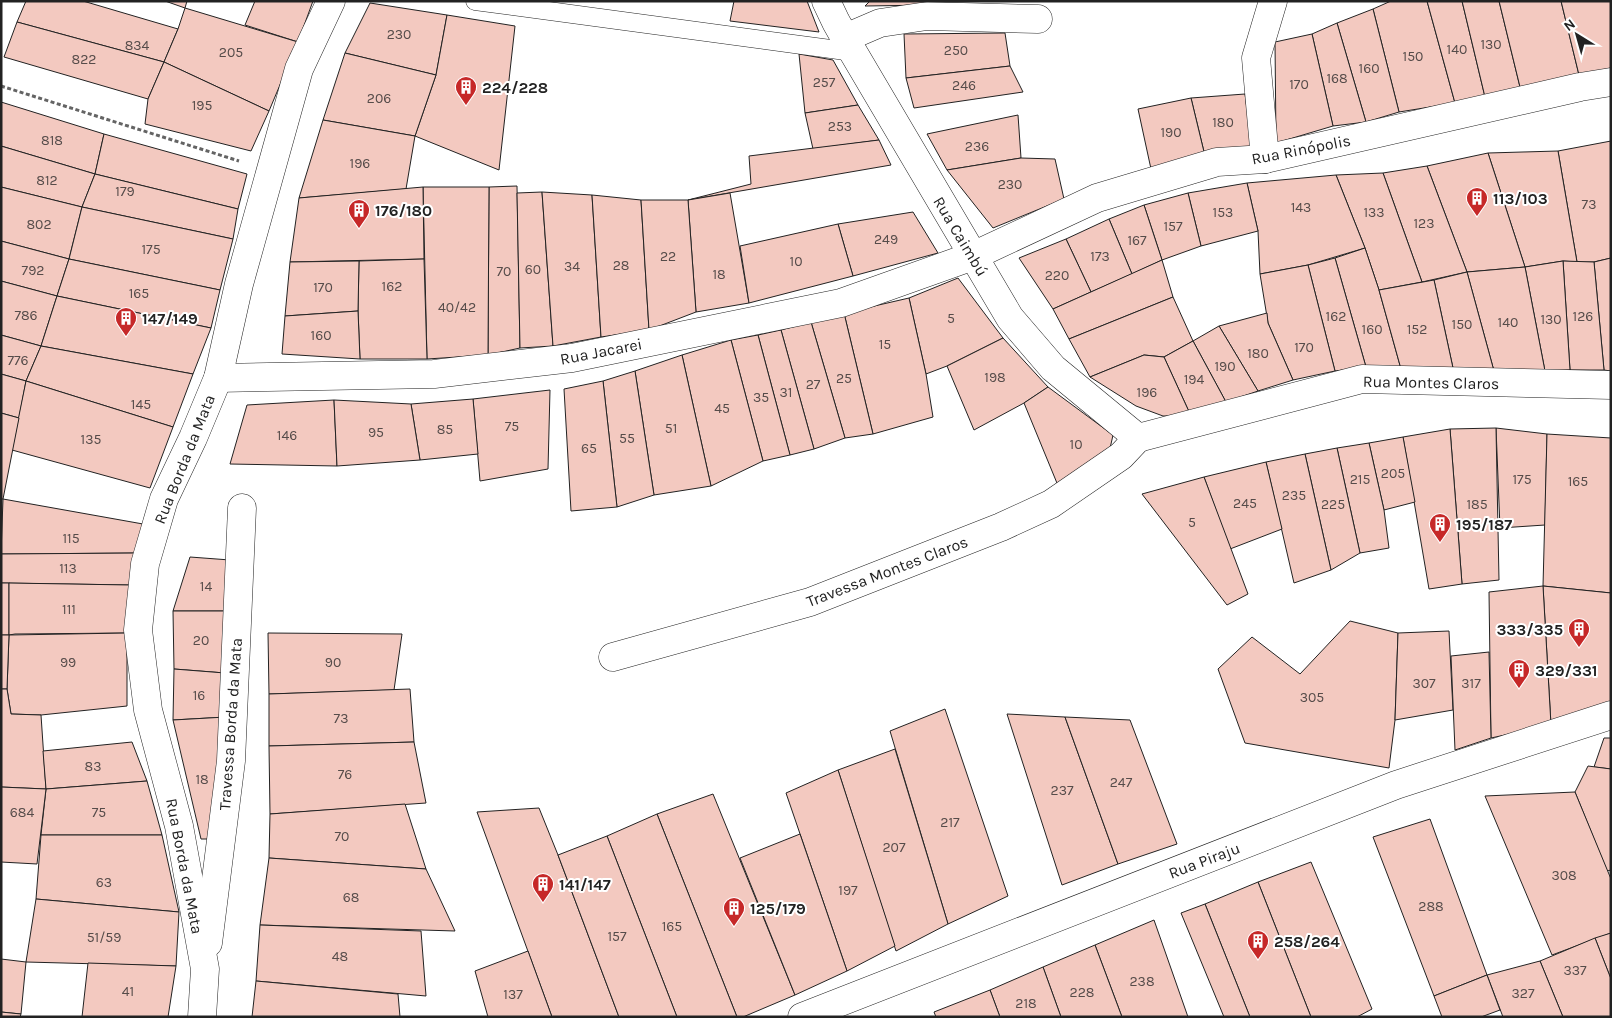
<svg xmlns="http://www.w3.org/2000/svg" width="1612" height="1018" font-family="Karla,sans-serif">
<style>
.building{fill:#f3c9c0;stroke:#222}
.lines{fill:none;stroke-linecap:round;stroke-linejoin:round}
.lane-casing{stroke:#222;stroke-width:19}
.street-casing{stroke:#222;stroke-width:29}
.path{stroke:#646464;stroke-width:3;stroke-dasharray:4 2.5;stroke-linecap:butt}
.lane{stroke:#fff;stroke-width:18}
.street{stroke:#fff;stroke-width:28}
.labels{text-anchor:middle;stroke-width:4;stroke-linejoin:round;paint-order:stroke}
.number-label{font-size:14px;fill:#564c4a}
.poi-label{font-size:16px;font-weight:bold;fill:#222;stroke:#fff;text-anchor:start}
.street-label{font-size:16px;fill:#222;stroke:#fff}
</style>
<rect width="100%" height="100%" fill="#fff"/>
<g class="building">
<path d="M26,1H83L178,29L164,62L17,22Z"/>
<path d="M165,1H187L185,8Z"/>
<path d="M255,1H313L298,42L245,25Z"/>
<path d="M734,1H807L819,32L730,21Z"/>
<path d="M870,1H935L931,5L865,6Z"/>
<path d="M1391,1H1427L1455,103L1399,112L1373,9Z"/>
<path d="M1427,1H1462L1485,97L1455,103Z"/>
<path d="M1462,1H1499L1520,87L1485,97Z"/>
<path d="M1499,1H1561L1579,75L1520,87Z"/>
<path d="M1561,1H1611V68L1579,75Z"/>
<path d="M370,3L447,15L436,75L345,53Z"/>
<path d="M185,8L298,42L269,111L164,62L178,29Z"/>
<path d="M1373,9L1399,112L1366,122L1337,23Z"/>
<path d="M447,15L515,26L499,170L415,136L436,75Z"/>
<path d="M17,22L164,62L148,99L4,57Z"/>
<path d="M1337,23L1366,122L1333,126L1312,34Z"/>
<path d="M1005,33L1010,66L906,78L904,34Z"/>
<path d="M1312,34L1333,126L1276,143L1275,42Z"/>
<path d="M345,53L436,75L415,136L323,120Z"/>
<path d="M799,54L833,60L858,105L805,113Z"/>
<path d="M164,62L269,111L251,151L145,124L148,99Z"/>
<path d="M1010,66L1023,92L914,108L906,78Z"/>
<path d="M1245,94L1252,147L1205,156L1191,98Z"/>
<path d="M1191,98L1205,156L1151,169L1138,109Z"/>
<path d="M1,102L104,134L95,174L1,146Z"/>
<path d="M858,105L879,140L813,149L805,113Z"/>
<path d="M1018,115L1021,158L947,170L927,134Z"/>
<path d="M323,120L415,136L406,189L299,198Z"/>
<path d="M104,134L247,174L238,209L95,174Z"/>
<path d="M879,140L891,165L688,200L751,184L749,156Z"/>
<path d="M1611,141V258L1594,262H1577L1558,151Z"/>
<path d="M1,146L95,174L82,207L1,187Z"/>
<path d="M1558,151L1577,262L1563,261L1525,267L1488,153Z"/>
<path d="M1488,153L1525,267L1467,272L1427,166Z"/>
<path d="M1021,158L1055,159L1064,199L993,228L947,170Z"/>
<path d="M1427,166L1467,272L1422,282L1383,173Z"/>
<path d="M1383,173L1422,282L1379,290L1365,248L1336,175Z"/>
<path d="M95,174L238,209L233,239L82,207Z"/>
<path d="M1336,175L1365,248L1308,265L1260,274L1258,231L1247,183Z"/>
<path d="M1247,183L1258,231L1201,246L1188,193Z"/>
<path d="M517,186L520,348L488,355L489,187Z"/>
<path d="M1,187L82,207L69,259L1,241Z"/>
<path d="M423,187H489L488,355L427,359Z"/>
<path d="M423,187L424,259L290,262L299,198Z"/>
<path d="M542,192L553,346L520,348L517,193Z"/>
<path d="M542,192L592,195L601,337L553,346Z"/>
<path d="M730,193L749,303L696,312L688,200Z"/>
<path d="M1188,193L1201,246L1162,260L1144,205Z"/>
<path d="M592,195L641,200L649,330L601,337Z"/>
<path d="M641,200H688L696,312L649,330Z"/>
<path d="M1144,205L1162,260L1132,274L1109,219Z"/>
<path d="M82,207L233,239L220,290L69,259Z"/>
<path d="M913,212L938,253L853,276L838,224Z"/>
<path d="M1109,219L1132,274L1091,292L1066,239Z"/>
<path d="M838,224L853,276L749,303L740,246Z"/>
<path d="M1066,239L1091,292L1053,309L1019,258Z"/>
<path d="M1,241L69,259L57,296L1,281Z"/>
<path d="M1365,248L1379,290L1401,369L1366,367L1335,258Z"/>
<path d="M1335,258L1366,367L1335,371L1308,265Z"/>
<path d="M1611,258V371L1604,370L1594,262Z"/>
<path d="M69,259L220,290L211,328L57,296Z"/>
<path d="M424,259L427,359H360L358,311L359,261Z"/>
<path d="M1162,260L1173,297L1069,339L1053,309Z"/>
<path d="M359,261L358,311L285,316L290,262Z"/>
<path d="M1563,261L1594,262L1604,370H1570Z"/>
<path d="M1563,261L1570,370L1545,371L1525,267Z"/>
<path d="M1308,265L1335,371L1293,380L1268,323L1260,274Z"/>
<path d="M1525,267L1545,371H1494L1467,272Z"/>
<path d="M1467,272L1494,371L1453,368L1434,280Z"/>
<path d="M958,278L1003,338L947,366L926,374L909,298Z"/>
<path d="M1434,280L1453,368L1401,369L1379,290Z"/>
<path d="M1,281L57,296L41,346L1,335Z"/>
<path d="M57,296L211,328L193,374L41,346Z"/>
<path d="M1173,297L1193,341L1164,357L1144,355L1090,377L1069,339Z"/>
<path d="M909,298L926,374L933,417L873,434L844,313Z"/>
<path d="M358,311L360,359L282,354L285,316Z"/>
<path d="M844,313L873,434L845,438L811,322Z"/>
<path d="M1267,313L1268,323L1293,380L1258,391L1219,326Z"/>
<path d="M811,322L845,438L814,449L781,330Z"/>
<path d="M1219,326L1258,391L1226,402L1193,341Z"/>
<path d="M781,330L814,449L790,455L758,335Z"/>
<path d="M1,335L41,346L26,381L1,374Z"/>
<path d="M758,335L790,455L763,461L731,340Z"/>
<path d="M1003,338L1048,387L1024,403L974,430L947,366Z"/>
<path d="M731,340L763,461L711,486L682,355Z"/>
<path d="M1193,341L1226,402L1191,416L1164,357Z"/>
<path d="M41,346L193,374L173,427L26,381Z"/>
<path d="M682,355L711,486L654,495L635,371Z"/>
<path d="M1144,355L1164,357L1191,416H1163L1136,406L1090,377Z"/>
<path d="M635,371L654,495L617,507L603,381Z"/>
<path d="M1,374L26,381L19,418L1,413Z"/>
<path d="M26,381L173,427L150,488L12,450Z"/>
<path d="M603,381L617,507L571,511L564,389Z"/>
<path d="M1048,387L1113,435L1109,453L1059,488L1024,403Z"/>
<path d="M550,390L548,469L480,481L473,399Z"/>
<path d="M473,399L478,454L420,460L411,404Z"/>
<path d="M334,400L337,466L230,464L247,405Z"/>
<path d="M334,400L411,404L420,460L337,466Z"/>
<path d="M1,413L19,418L3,499H1Z"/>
<path d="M1496,428L1547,434L1545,525L1500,528Z"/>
<path d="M1496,428L1499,580L1462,584L1450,429Z"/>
<path d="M1450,429L1462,584L1429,589L1403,437Z"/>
<path d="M1547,434L1611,438V593L1543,586Z"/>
<path d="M1403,437L1415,502L1384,510L1369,443Z"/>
<path d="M1369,443L1384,510L1389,548L1360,553L1337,448Z"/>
<path d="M1337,448L1360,553L1331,570L1305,454Z"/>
<path d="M1305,454L1331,570L1294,583L1266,462Z"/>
<path d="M1266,462L1282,529L1230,549L1204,477Z"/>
<path d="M1204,477L1248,594L1227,605L1142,494Z"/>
<path d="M3,499L143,524L137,553L1,554Z"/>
<path d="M137,553L130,585L1,583V554Z"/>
<path d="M190,557L230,560L232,611H173Z"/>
<rect x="1" y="583" width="8" height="52"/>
<path d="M9,583L130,585L127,633L15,634L9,635Z"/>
<path d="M1543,586L1611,593V703L1551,725Z"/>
<path d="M1543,586L1551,725L1491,738L1489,592Z"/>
<path d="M173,611H232L225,673L174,669Z"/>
<path d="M1350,621L1398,633L1395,720L1389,768L1245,743L1218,669L1252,637L1300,674Z"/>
<path d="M1449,631L1453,710L1395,720L1398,633Z"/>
<path d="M127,633V706L41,715L11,714L7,689L9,635Z"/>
<path d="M268,633L402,634L394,690L269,694Z"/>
<path d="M1,635H9L7,689H1Z"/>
<path d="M1489,652L1491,738L1455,750L1451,656Z"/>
<path d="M174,669L225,673L226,717L173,720Z"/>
<path d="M1,689H7L11,714L41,715L46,789L1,787Z"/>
<path d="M410,689L414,742L269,746V694Z"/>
<path d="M945,709L1008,896L948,924L890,731Z"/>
<path d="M1007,714L1065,717L1118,864L1062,885Z"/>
<path d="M226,717L210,839H201L173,720Z"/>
<path d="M1065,717L1130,720L1177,844L1118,864Z"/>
<path d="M1604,738H1611V769L1594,767Z"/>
<path d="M132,742L147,781L46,789L43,751Z"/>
<path d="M414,742L426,803L270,814L269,746Z"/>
<path d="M895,749L948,924L896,951L838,770Z"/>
<path d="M1588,766L1611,769V870L1607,871L1575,792Z"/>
<path d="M838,770L895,946L847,971L786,793Z"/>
<path d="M147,781L162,835H41L46,789Z"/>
<path d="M1,787L46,789L37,864L1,862Z"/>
<path d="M1575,792L1611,879V933L1552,955L1485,796Z"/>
<path d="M713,794L795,995L743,1017H737L657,814Z"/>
<path d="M405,804L426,869L269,858L270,814Z"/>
<path d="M539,808L558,855L619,1017H552L477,812Z"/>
<path d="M657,814L737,1017H677L607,836Z"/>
<path d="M1430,819L1487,975L1434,996L1373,837Z"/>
<path d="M800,834L847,971L795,995L740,858Z"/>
<path d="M41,835H162L179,912L36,899Z"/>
<path d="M607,836L677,1017H619L558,855Z"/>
<path d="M269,858L426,869L455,931L260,925Z"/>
<path d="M1311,862L1372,1009L1357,1017H1311L1258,882Z"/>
<path d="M1258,882L1311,1017H1250L1205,904Z"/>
<path d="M36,899L179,912L176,966L26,962Z"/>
<path d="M1205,904L1250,1017H1224L1181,913Z"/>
<path d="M1154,920L1188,1017H1122L1095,945Z"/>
<path d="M260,925L421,931L426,996L256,981Z"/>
<path d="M1611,933V979L1595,938Z"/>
<path d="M1595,938L1611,979V1017H1563L1540,961Z"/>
<path d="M1095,945L1122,1017H1061L1043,967Z"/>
<path d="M528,951L552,1017H488L475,971Z"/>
<path d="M1,959L26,962L21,1014L1,1012Z"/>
<path d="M1540,961L1563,1017H1503L1487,975Z"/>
<path d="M88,963L176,966L168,1017H82Z"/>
<path d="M1043,967L1061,1017H1000L990,990Z"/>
<path d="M1487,975L1500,1010L1481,1017H1442L1434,996Z"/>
<path d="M256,981L398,994L400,1017H252Z"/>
<path d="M990,990L1000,1017H936L934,1012Z"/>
<path d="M1,1012L21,1014L20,1017H1Z"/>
</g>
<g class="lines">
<g class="lane-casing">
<path id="lane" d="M475,1L853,52"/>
</g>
<g class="street-casing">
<g id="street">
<path d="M826,1L836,22L853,52L1010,318L1053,368L1138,438"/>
<path d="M845,38L880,23L927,16L1038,19"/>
<path d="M1265,159L1256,58L1273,1"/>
<path d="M218,378L434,374L572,358L841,303L973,256L1097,198L1217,162L1265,159L1580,87L1611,82"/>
<path d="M1138,438L1362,379L1611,385"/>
<path d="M613,657L810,602L1001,527L1051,504L1121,456L1138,438"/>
<path d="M208,943L231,761L242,508"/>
<path d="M202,1017L205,969L179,826L148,710L138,630L145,564L164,499L193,438L218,378L239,284L299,69L331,1"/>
<path d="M802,1017L1396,785L1611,715"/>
</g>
</g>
<path class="path" d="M1,86L239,161"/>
<use href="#lane" class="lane"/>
<use href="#street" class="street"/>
</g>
<defs>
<g id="building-pin" transform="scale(1.125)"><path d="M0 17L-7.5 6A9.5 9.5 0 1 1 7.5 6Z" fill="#c62828" stroke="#fff"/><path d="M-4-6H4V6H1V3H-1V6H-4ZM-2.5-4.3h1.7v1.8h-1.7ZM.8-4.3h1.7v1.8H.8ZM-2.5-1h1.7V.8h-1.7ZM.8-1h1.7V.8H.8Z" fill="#fff"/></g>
</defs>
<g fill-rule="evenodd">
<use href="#building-pin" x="466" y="87"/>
<use href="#building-pin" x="1477" y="198"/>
<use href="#building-pin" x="359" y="210"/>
<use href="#building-pin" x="126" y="318"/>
<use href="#building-pin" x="1440" y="524"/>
<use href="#building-pin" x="1579" y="629"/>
<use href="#building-pin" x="1519" y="670"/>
<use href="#building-pin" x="543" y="884"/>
<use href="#building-pin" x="734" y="908"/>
<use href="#building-pin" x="1258" y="941"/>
</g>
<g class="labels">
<g class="number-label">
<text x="399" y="39">230</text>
<text x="1491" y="49">130</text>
<text x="137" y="50">834</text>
<text x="1457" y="54">140</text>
<text x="956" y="55">250</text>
<text x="231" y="57">205</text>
<text x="1413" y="61">150</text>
<text x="84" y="64">822</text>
<text x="1369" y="73">160</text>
<text x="1337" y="83">168</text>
<text x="824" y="87">257</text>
<text x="1299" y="89">170</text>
<text x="964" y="90">246</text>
<text x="379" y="103">206</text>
<text x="202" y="110">195</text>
<text x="1223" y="127">180</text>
<text x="840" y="131">253</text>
<text x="1171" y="137">190</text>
<text x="52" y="145">818</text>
<text x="977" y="151">236</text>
<text x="360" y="168">196</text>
<text x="47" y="185">812</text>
<text x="1010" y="189">230</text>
<text x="125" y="196">179</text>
<text x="1589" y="209">73</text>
<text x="1301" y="212">143</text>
<text x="1223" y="217">153</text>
<text x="1374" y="217">133</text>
<text x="1424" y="228">123</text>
<text x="39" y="229">802</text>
<text x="1173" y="231">157</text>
<text x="886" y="244">249</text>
<text x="1137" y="245">167</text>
<text x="151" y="254">175</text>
<text x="668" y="261">22</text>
<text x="1100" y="261">173</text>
<text x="796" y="266">10</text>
<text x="621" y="270">28</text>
<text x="572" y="271">34</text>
<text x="533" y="274">60</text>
<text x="33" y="275">792</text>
<text x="504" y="276">70</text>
<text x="719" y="279">18</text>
<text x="1057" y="280">220</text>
<text x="392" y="291">162</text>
<text x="323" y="292">170</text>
<text x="139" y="298">165</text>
<text x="457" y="312">40/42</text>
<text x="26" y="320">786</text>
<text x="1336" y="321">162</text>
<text x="1583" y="321">126</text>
<text x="951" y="323">5</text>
<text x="1551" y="324">130</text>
<text x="1508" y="327">140</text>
<text x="1462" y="329">150</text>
<text x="1372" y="334">160</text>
<text x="1417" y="334">152</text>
<text x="321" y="340">160</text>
<text x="885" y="349">15</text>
<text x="1304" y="352">170</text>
<text x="1258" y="358">180</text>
<text x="18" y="365">776</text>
<text x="1225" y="371">190</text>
<text x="995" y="382">198</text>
<text x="844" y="383">25</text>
<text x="1194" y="384">194</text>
<text x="813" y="389">27</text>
<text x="786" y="397">31</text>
<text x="1147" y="397">196</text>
<text x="761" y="402">35</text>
<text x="141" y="409">145</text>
<text x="722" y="413">45</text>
<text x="512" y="431">75</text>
<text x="671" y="433">51</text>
<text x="445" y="434">85</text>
<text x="376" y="437">95</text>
<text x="287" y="440">146</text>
<text x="627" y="443">55</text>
<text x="91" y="444">135</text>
<text x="1076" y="449">10</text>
<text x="589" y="453">65</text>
<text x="1393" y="478">205</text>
<text x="1360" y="484">215</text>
<text x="1522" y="484">175</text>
<text x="1578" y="486">165</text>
<text x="1294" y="500">235</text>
<text x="1245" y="508">245</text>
<text x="1333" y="509">225</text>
<text x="1477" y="509">185</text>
<text x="1192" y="527">5</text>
<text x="71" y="543">115</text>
<text x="68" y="573">113</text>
<text x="206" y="591">14</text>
<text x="69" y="614">111</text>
<text x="201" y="645">20</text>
<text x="68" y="667">99</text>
<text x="333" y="667">90</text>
<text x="1424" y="688">307</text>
<text x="1471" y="688">317</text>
<text x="199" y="700">16</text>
<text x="1312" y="702">305</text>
<text x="341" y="723">73</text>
<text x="93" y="771">83</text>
<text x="345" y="779">76</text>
<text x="202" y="784">18</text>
<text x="1121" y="787">247</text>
<text x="1062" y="795">237</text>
<text x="22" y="817">684</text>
<text x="99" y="817">75</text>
<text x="950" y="827">217</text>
<text x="342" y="841">70</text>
<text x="894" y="852">207</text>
<text x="1564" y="880">308</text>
<text x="104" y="887">63</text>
<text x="848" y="895">197</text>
<text x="351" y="902">68</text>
<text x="1431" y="911">288</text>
<text x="672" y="931">165</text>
<text x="617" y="941">157</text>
<text x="104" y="942">51/59</text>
<text x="340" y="961">48</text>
<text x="1575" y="975">337</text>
<text x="1142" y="986">238</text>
<text x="128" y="996">41</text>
<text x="1082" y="997">228</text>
<text x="1523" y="998">327</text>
<text x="513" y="999">137</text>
<text x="1026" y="1008">218</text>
</g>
<g class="poi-label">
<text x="482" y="93">224/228</text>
<text x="1493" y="204">113/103</text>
<text x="375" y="216">176/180</text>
<text x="142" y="324">147/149</text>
<text x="1456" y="530">195/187</text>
<text x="1563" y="635" text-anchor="end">333/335</text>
<text x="1535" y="676">329/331</text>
<text x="559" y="890">141/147</text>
<text x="750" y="914">125/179</text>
<text x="1274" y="947">258/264</text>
</g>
<g class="street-label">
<text transform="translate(1301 149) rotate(-11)" y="6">Rua Rinópolis</text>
<text transform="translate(961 236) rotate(59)" y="6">Rua Caimbú</text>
<text transform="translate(601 351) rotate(-11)" y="6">Rua Jacarei</text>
<text transform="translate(1431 382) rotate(1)" y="6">Rua Montes Claros</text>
<text transform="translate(184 459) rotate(-68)" y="6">Rua Borda da Mata</text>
<text transform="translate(887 571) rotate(-21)" y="6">Travessa Montes Claros</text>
<text transform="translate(230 724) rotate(-86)" y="6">Travessa Borda da Mata</text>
<text transform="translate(1204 860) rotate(-21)" y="6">Rua Piraju</text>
<text transform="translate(185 866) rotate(79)" y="6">Rua Borda da Mata</text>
</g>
</g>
<rect width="1612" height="1018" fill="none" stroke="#222222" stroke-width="5"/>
<g transform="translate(1577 35) rotate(323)" stroke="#ffffff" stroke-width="4" paint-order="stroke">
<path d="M0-4L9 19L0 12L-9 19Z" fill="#222222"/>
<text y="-8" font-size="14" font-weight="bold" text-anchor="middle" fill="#222222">N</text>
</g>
</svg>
